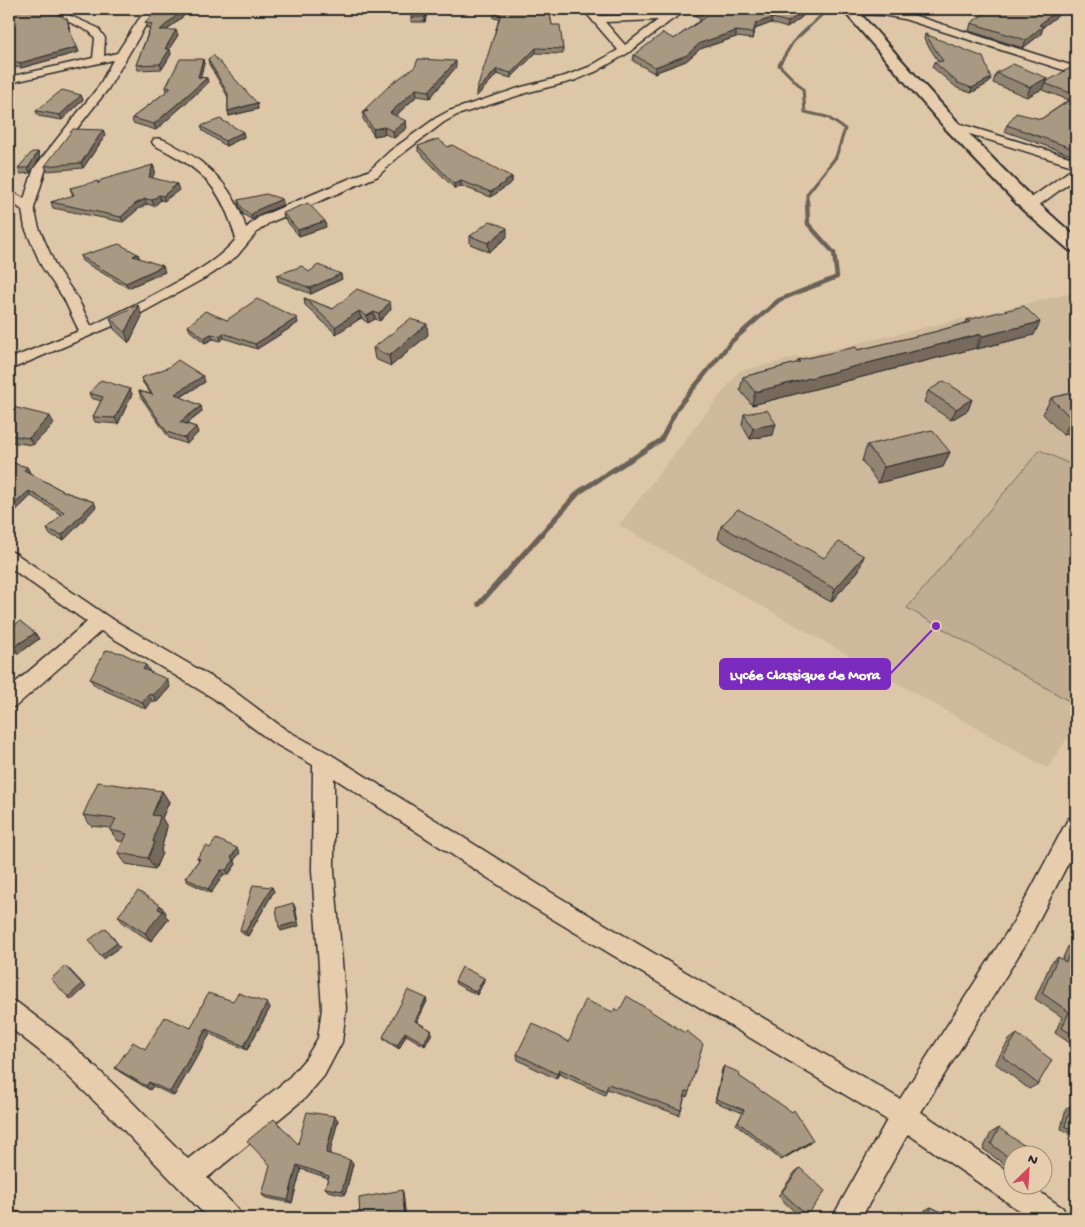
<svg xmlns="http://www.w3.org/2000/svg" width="1085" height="1227" font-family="'Gochi Hand',sans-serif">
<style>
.built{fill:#ceb99d}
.green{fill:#c0ad93;stroke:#766c5f}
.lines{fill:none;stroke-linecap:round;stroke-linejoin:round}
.stream-far2{stroke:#6a6257;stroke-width:3}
.stream-far1{stroke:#6a6257;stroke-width:4.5}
.stream{stroke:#6a6257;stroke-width:5.5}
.minor-casing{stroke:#2b2b2b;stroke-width:3}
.highway-casing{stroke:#2b2b2b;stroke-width:4}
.minor{fill:#e5cdad;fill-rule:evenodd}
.highway{fill:#e5cdad;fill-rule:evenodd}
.wall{fill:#918471;stroke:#2b2b2b}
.shaded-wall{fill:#766b5c;stroke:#2b2b2b}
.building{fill:#a99983;stroke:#2b2b2b}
.leader{fill:none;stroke:#7b2cbf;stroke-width:2}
.callout-dot{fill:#7b2cbf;stroke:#e5cdad;stroke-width:2}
.callout{fill:#7b2cbf;stroke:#7b2cbf;stroke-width:2}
.callout-label{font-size:15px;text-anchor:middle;font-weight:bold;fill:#fff}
</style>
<rect width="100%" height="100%" fill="#dec7a8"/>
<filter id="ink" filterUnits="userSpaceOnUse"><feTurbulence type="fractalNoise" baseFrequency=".02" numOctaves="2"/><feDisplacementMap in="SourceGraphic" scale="10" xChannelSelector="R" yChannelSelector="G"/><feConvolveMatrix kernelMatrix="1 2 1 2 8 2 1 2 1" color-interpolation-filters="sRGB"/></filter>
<g filter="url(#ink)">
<path class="built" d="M1076,292V726L1047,768L619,525L739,371Z"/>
<path class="green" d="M1040,450L1076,467V705L907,608Z"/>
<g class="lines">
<path class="stream-far2" d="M807,202V194L836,157L845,129L827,117L805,112L803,89L779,65L793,42L828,9"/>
<path class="stream-far1" d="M627,462L661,440L678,407L732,341L779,300L837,277L834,253L808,224L807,201"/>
<path class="stream" d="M479,604L579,492L629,460"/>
<g class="minor-casing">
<g id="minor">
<path d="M42,9H55L98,28L105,38L104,56L117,53L139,19L150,9H161L147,23L108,89L46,168L34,208L39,228L56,267L78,299L91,326C118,313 144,300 170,286C194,273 219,260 236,239C221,186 202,169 154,145L152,142L154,139C162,137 168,142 175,146C210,163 235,190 246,228L259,217L370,170L390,151L436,118L449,111L522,87L565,76L589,67L618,50L587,14V10H595L600,16L667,14L678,9H690L673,19L628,53L597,71L573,81L529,92L457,115L444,122L398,157L378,176L269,223L257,232L237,256L212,274L134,317L9,370V359L79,331L64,299L42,267L25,228L22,210L9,200V190L24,199L34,168L99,86L113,60L9,83V77L93,58L95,38L90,32ZM658,20L625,45L605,22Z"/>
<path d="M852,9H882L910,14L1076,67V74L904,19L882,15L848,14V10Z"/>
<path d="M951,121L1076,159V167L947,127L945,125Z"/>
<path d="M1076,168V178L1034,209H1024L1023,206L1024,203L1072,169Z"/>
<path d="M9,551L15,553L107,616L227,686L286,730L330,754L547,890L900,1099L1014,921L1068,819L1076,816V848L1030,937L921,1112L1012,1174V1184H1028L1063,1208L1067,1218H1030L908,1134L861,1218H832L887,1120L531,906L334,778V871L346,1008L342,1042L324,1076L305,1098L207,1178L237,1208L241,1218H208L111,1117L49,1058L9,1027V1000L18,1003L67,1040L129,1099L188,1159L287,1080L306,1058L318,1038L322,1008L312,871L313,765L272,742L213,698L101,631L16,706L9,708V688L87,622L9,567Z"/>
</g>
</g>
<g class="highway-casing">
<path id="highway" d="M842,9H856C927,88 995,168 1076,237V252L1069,250L1023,210L945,128Z"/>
</g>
<use href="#minor" class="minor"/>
<use href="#highway" class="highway"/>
</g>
<g class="wall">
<path d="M9,9L67,19L71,32H70L79,52L21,68L9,66Z"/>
<path d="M59,9H65L66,12Z"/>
<path d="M159,9H186L187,13L167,30L178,35L169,49L171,54L162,69L138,70L136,65L150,28H147L145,23Z"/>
<path d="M412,9H428L425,22H411V17Z"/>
<path d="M490,9H549L552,25L563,49V54L536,53L511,78L497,74L476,97L499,19L494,18L493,12H491Z"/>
<path d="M691,9L803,11L802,17L787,28L771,23L755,29L752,39L736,37L700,49L686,61L654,73L633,61L634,55L674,39L701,20L691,14Z"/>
<path d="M991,9H1076V13H1061L1043,27L1041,34L1023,48L969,31L971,23Z"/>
<path d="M925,34L989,83L971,93L957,88L932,67L934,62L938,61L924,39Z"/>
<path d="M203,59L204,64L200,77L207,78L208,83L156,130L133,123L132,118L167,91L166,87Z"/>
<path d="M208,59L257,103L258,109L229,116L228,111V97L209,64Z"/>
<path d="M456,67L430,98L417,96L395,116L407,128L394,138L385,134L374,136L363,119V113L364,112V110Z"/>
<path d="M1076,71V151L1071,155L1004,131L1007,125L1041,119L1069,100L1042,90V89L1027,97L993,83L996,73L1047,78L1046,82Z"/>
<path d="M81,95L83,100L62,120L38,116L36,111Z"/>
<path d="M201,126L243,132L244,137L226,146L203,131Z"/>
<path d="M105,136L83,168L47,171L45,166Z"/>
<path d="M418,146L448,147L512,177V182L491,197L461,186L455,189L418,151Z"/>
<path d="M38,152L40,158L30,173L20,174L18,168Z"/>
<path d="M153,165L155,171L152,178L179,190L164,201L161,200L154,206L147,204L137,210L123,222L53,208L51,202L73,196L70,188L98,183Z"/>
<path d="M282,199L283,205L258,215L252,220L243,214L239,206L238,200Z"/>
<path d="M283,213L326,227L299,236L284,218Z"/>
<path d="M470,236L507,237L489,252L470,244Z"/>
<path d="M138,254L140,259L165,272L128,288L82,261L80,256Z"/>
<path d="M309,272L342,279L311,294L278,281L277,275Z"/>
<path d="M304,298L333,309H391L380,321L375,319L368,323L361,318L336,334L305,305Z"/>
<path d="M142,316L129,343L114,329L110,318Z"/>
<path d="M227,320L298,323L257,349L224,338L221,341L213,339L205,343L190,331L188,326Z"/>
<path d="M967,320L1034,335L977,349L976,348L752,405L740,390L743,377L797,363L798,360L858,350L934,332L966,323Z"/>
<path d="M428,335L391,366L375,359L373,348Z"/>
<path d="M141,378L205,382L181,397L201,406L202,412L187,424L196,427L198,433L187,444L169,438L141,397L139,391L151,394L143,383Z"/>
<path d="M928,391L972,399L968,410L951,420L924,402Z"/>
<path d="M1076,392V432L1063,435L1043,414L1051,398Z"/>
<path d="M89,393L132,394L118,424L95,422L93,417L101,401L91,398Z"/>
<path d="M9,406L54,424L33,445L9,442Z"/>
<path d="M744,414L773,435L750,439L742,425Z"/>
<path d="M867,445L950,452L943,467L878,483L862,461Z"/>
<path d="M9,463L27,467L30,473H29L65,492L94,502L96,507L64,540L50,535L47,529L62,515L31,496L13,513L9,511Z"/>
<path d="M721,526L824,558L859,570L831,602L718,539Z"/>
<path d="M9,629L35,633L39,639L18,654L14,650L9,653Z"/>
<path d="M150,672L170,687L157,702L152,701L146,709L95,686L90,679Z"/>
<path d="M162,791L169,802L162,818L167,827L161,850L162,853L155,869L126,864L118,853L123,842L118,841L110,830V828L91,826L83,815Z"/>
<path d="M210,848L240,853L234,860L236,864L229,874H224L211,893L188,882L185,878L199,860L197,858Z"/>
<path d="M274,891L248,936L243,934L240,930Z"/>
<path d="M160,905L166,913L165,915L169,919L151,941L124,924L118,916Z"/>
<path d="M1076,931V1047L1055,1033L1062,1017L1035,999L1051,963L1058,957L1062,960L1074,933Z"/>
<path d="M455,981H484L477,995L456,984Z"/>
<path d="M233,1001L267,1003L270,1008L247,1050L210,1034L174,1096L153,1086L150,1090L120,1072L115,1068L145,1049L191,1028Z"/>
<path d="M427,1001L417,1022L431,1030L432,1033L425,1046L406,1035L399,1049L385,1040L383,1037Z"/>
<path d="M1017,1034L1038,1084L1029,1089L995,1063L1009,1040Z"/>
<path d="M569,1042L689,1092L687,1097L685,1096L681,1110L679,1115L607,1089L605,1095L559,1074L556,1079L518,1060L517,1054Z"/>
<path d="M724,1066L739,1076L810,1143L781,1160L736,1124L743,1113L715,1102L722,1069Z"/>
<path d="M1071,1106L1076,1109V1137L1061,1129L1066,1108Z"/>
<path d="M338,1120L329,1154L353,1164L345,1195L328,1191L325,1188L328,1178L301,1169L292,1203L266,1198L262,1195L298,1144Z"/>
<path d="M999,1128L1012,1154V1170L983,1149L991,1133Z"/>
<path d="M800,1168L807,1216L804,1218H801L778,1196L795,1172Z"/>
<path d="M931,1207L953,1218H923L925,1210Z"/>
</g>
<g class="shaded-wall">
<path d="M184,9H186L187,13L161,35L160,30Z"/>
<path d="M426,9H428L425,22V17Z"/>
<path d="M1059,9H1062L1061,13L1043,27L1041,34L1023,48L1026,40L1039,25Z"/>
<path d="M803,11L802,17L787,28L788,22Z"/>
<path d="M772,18L771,23L755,29L752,39L753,33L756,23Z"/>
<path d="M176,30L178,35L166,54L165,49Z"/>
<path d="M736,31V37L700,49L686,61L654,73L655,67L700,43Z"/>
<path d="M77,47L79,52L21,68L20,63Z"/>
<path d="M536,48V53L511,78V73Z"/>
<path d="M170,49L171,54L162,69L160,64Z"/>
<path d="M203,59L204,64L199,82L198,77Z"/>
<path d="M456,61V67L430,98L429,91Z"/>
<path d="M497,69V74L476,97V92Z"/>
<path d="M207,78L208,83L156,130L154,124Z"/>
<path d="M991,78L989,83L971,93L972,88Z"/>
<path d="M1047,78L1042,89L1027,97L1030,87Z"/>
<path d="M416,89L417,96L391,120L390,113Z"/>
<path d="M81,95L83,100L62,120L60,115Z"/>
<path d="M257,103L258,109L229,116L228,111Z"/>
<path d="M406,121L407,128L394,138L393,131Z"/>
<path d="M384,127L385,134L374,136L373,129Z"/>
<path d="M103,130L105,136L83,168L81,163Z"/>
<path d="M243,132L244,137L226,146L225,141Z"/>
<path d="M1076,147V151L1071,155L1074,149Z"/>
<path d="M38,152L40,158L30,173L28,168Z"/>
<path d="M153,165L155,171L151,182L149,177Z"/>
<path d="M512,177V182L491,197V192Z"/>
<path d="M461,181V186L455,189L454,184Z"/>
<path d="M177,184L179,190L164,201L163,196Z"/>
<path d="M159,195L161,200L154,206L152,200Z"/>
<path d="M145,199L147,204L137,210L123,222L121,217L135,204Z"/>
<path d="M282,199L283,205L258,215L252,220L251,215L257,210Z"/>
<path d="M325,221L326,227L299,236L298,230Z"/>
<path d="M507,228V237L489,252L488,243Z"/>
<path d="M138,254L140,259L133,256Z"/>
<path d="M163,266L165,272L128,288L126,283Z"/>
<path d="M341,274L342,279L311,294L310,288Z"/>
<path d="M390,302L391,309L380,321L379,314Z"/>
<path d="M138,305L142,316L129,343L125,332Z"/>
<path d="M359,311L361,318L336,334L335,327Z"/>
<path d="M374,312L375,319L368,323L367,316Z"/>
<path d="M297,318L298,323L257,349L255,344Z"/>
<path d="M1040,322L1034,335L977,349L983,336Z"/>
<path d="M427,324L428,335L391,366L389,356Z"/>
<path d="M223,333L224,338L221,341L220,336Z"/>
<path d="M211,334L213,339L205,343L204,338Z"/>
<path d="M981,334L976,348L752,405L755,392Z"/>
<path d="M203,376L205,382L177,399L175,394Z"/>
<path d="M130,389L132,394L118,424L115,418Z"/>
<path d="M9,391L12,397L9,399Z"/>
<path d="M972,399L968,410L951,420L956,409Z"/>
<path d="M201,406L202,412L182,427L180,422Z"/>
<path d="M50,416L54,424L33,445L29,438Z"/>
<path d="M1076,418V432L1063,435L1072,419Z"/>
<path d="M776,424L773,435L750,439L753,428Z"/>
<path d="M196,427L198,433L187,444L185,438Z"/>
<path d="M950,452L943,467L878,483L884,467Z"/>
<path d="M27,467L30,473L27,476L24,470Z"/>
<path d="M29,491L31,496L13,513L10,508Z"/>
<path d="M94,502L96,507L64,540L62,535Z"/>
<path d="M864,556L859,570L831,602L835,589Z"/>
<path d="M35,633L39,639L18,654L14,647Z"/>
<path d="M9,644L14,650L9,653Z"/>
<path d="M146,665L150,672L143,669Z"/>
<path d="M167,679L170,687L157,702L153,695Z"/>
<path d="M148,694L152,701L146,709L142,702Z"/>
<path d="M162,791L169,802L162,818L167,827L161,850L162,853L155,869L148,858L153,842L152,815Z"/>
<path d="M237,848L240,853L234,860L236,864L229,874L226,870L231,858Z"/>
<path d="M221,870L224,874L211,893L208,889Z"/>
<path d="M272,887L274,891L248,936L245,932Z"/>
<path d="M293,903L295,907L299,926L281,931L279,927Z"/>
<path d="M160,905L166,913L165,915L169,919L151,941L145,933Z"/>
<path d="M106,928L120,947L103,959L100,956Z"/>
<path d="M69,969L86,987L72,1000L68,997Z"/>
<path d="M484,978V981L477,995L476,992Z"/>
<path d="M426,998L427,1001L416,1024L415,1021Z"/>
<path d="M267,1003L270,1008L247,1050L244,1046Z"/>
<path d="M206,1029L210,1034L174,1096L170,1092Z"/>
<path d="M431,1030L432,1033L425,1046L424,1043Z"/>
<path d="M405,1032L406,1035L399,1049L397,1046Z"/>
<path d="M559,1069V1074L556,1079L557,1074Z"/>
<path d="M149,1082L153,1086L150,1090L146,1086Z"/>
<path d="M335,1116L338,1120L329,1157L326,1153Z"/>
<path d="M813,1140L810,1143L781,1160L783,1158Z"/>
<path d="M350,1160L353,1164L345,1195L342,1191Z"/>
<path d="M297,1165L301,1169L292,1203L288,1200Z"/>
<path d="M402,1190L403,1192L406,1218H405Z"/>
<path d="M9,1206L28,1218H24L9,1208Z"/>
</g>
<g class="building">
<path d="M9,9H47L67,19L69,27H68L77,47L20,63L9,61Z"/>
<path d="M159,9H184L160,30H176L165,49H170L160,64L136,65L152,24L145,23Z"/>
<path d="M412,9H426L425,17H411Z"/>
<path d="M493,9H549L552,25H560L563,49L536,48L511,73L497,69L476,92L501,14L494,13Z"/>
<path d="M692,9H795L803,11L788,22L772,18L756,23L753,33L736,31L700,43L687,55L655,67L634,55L663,33L674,39L706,17Z"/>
<path d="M991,9H1059L1039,25L1043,26L1026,40L971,23Z"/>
<path d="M925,34L983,57L991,78L972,88L958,83L934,62L943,61Z"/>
<path d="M213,55L257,103L228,111V94L208,59Z"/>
<path d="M180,59H203L198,77L207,78L154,124L132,118L171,88L166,87Z"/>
<path d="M418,59L456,61L429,91L416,89L390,113L406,121L393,131L384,127L373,129L363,113L368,111L364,110L391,84L415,67Z"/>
<path d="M1013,64L1047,78L1030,87L996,73Z"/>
<path d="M1070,68L1076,71V95L1044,83Z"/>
<path d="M62,90L81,95L60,115L36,111Z"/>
<path d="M1076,96V147L1074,149L1007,125L1016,113L1041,119Z"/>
<path d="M220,119L243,132L225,141L201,126Z"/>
<path d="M73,129L103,130L81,163L45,166Z"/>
<path d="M438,139L448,147L452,145L512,177L491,192L461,181L454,184L418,146Z"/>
<path d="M32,152H38L28,168H18Z"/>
<path d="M153,165L149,177L177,184L163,196L159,195L152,200L145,199L135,204L121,217L51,202L74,195L70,188L98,181V184L101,180Z"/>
<path d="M266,194L282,199L257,210L251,215L242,208L238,200Z"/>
<path d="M308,203L325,221L298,230L283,213Z"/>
<path d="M490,221L507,228L488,243L470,236Z"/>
<path d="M119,244L138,254L133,256L163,266L126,283L80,256Z"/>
<path d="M318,265L341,274L310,288L277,275L302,266L309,272Z"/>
<path d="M357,289L390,302L379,314L374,312L367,316L359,311L335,327L304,298L333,309Z"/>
<path d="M257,299L297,318L255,344L223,333L220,336L211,334L204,338L188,326L205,311L227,320Z"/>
<path d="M138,305L125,332L110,318Z"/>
<path d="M1024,306L1040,322L983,336L981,334L755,392L743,377L800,362L798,360L856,347L858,350L934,332L970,322L967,320Z"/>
<path d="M410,319L427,324L389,356L373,348Z"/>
<path d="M178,360L203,376L175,394L201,406L180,422L196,427L185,438L167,432L139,391L153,395L141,378L169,367Z"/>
<path d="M101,380L130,389L115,418L93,417L103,397L89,393Z"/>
<path d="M944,381L972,399L956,409L928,391Z"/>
<path d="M1076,392V418L1072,419L1051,398Z"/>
<path d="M9,406L50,416L29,438L9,435Z"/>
<path d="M767,410L776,424L753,428L744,414Z"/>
<path d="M932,430L950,452L884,467L867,445Z"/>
<path d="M10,462L27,467L24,470L65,492L94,502L62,535L47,529L64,512L29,491L10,508H9V463Z"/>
<path d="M738,509L824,558L839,542L864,556L835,589L721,526Z"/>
<path d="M20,621L35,633L14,647L9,644V629Z"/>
<path d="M106,650L122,653L146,665L143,669L167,679L153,695L148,694L142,702L90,679Z"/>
<path d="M98,782L162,791L152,815L160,816L153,842H155L148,858L118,853L127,834L110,830L116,819L83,815Z"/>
<path d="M216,839L237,848L231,858L234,860L226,870H221L208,889L185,878L200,859L197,858L206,846L210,848Z"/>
<path d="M253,885L272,887L245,932L240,930Z"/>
<path d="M138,891L160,905L158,909L163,911L145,933L118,916Z"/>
<path d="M293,903L297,922L279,927L276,908Z"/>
<path d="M106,928L117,943L100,956L89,940Z"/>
<path d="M1076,938V1037L1062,1028L1069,1012L1042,993L1058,957L1066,962Z"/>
<path d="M65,966L82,984L68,997L51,979Z"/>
<path d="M462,967L484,978L476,992L455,981Z"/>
<path d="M408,990L426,998L415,1021L431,1030L424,1043L405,1032L397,1046L383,1037Z"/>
<path d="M208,993L233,1001L238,993L267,1003L244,1046L206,1029L170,1092L149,1082L146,1086L115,1068L133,1042L145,1049L165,1017L191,1028Z"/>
<path d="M627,996L685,1033L687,1031L703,1044L689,1092L686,1091L681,1110L608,1084L606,1091L559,1069L557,1074L517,1054L532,1023L569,1042L585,1000L613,1012L615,1008L619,1011Z"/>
<path d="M1017,1034L1052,1060L1038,1084L1003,1057Z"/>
<path d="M724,1066L740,1073L739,1076L792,1112L794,1110L813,1140L783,1158L738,1122L744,1110L716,1099Z"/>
<path d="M1071,1106L1076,1109V1132L1065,1126Z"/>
<path d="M307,1112L335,1116L326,1153L350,1160L342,1191L325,1188L329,1176L297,1165L288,1200L262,1195L270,1165L247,1141L274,1119L298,1144Z"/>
<path d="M999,1128L1036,1154H1012V1160L991,1144Z"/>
<path d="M800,1168L825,1191L807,1216L782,1192Z"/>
<path d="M402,1190L405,1218H360L359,1198Z"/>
<path d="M931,1207L953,1218H928Z"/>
<path d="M9,1208L24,1218H9Z"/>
<path d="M583,1210L601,1218H580Z"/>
</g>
</g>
<path class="leader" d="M936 626L890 674"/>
<circle class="callout-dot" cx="936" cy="626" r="5"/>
<rect class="callout" x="720" y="659" width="170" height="30" rx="5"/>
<g class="callout-label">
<text x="805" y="679">Lycée Classique de Mora</text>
</g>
<rect width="1085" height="1227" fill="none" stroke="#e5cdad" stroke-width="30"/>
<rect x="15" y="15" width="1055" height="1197" fill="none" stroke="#2b2b2b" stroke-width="2" filter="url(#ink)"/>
<g transform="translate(1028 1170) rotate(25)"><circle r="24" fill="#e5cdad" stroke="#9b8c79"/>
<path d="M0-4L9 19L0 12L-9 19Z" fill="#d1495b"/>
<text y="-8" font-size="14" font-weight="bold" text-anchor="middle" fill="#2b2b2b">N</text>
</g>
</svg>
